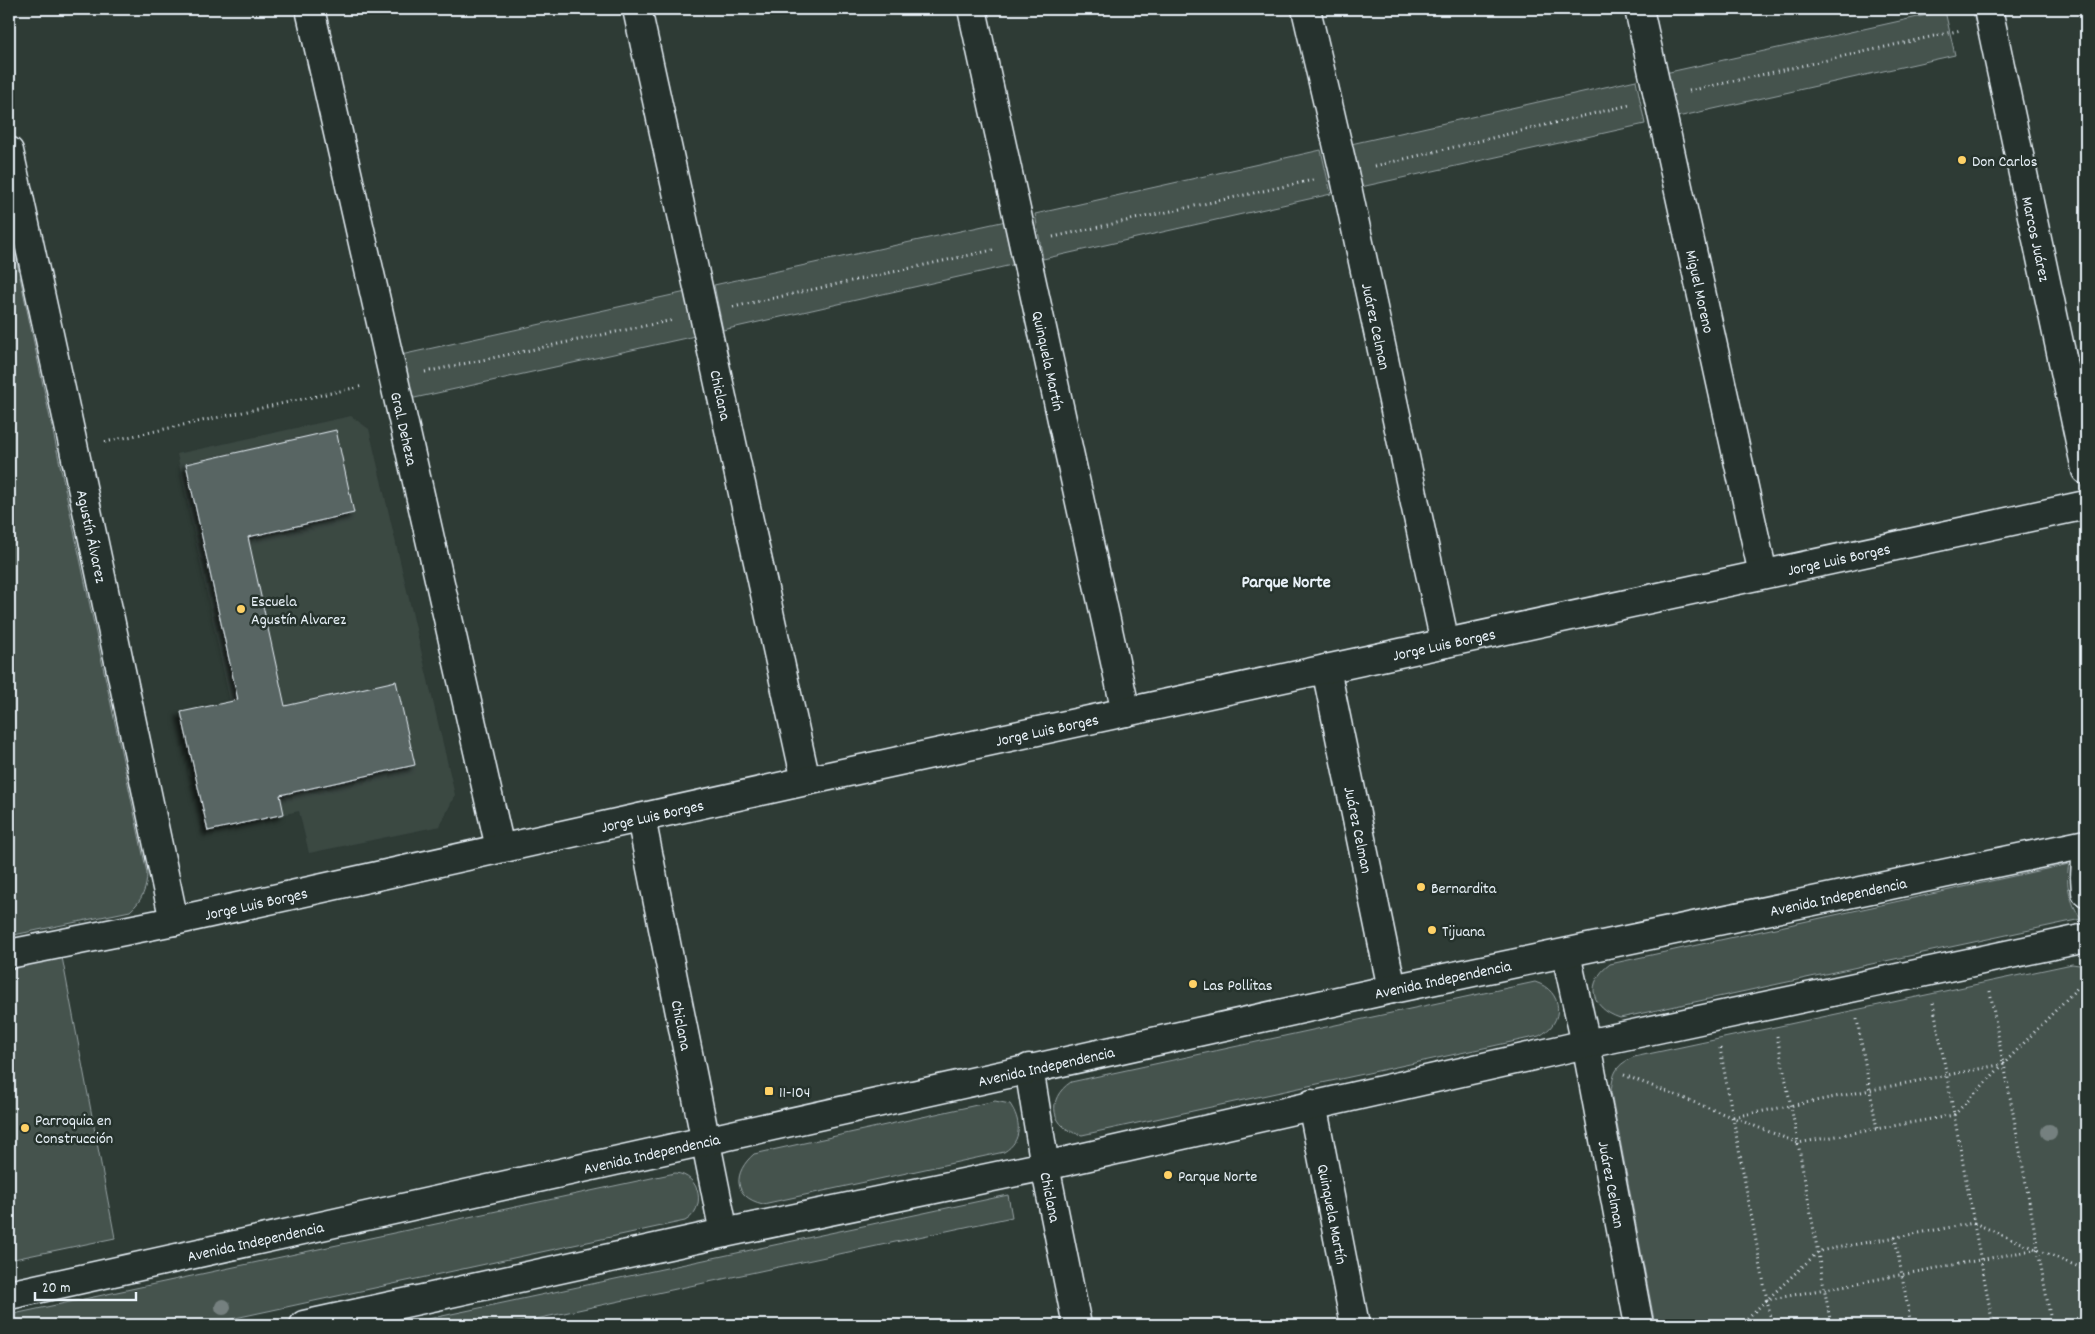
<svg xmlns="http://www.w3.org/2000/svg" width="2095" height="1334" font-family="Dekko,sans-serif">
<style>
.built{fill:#3b4843}
.green{fill:#45524e;stroke:#96a2a3}
.building{fill:#596563;stroke:#e8f1f8;filter:url(#shadow)}
.lines{fill:none;stroke-linecap:round;stroke-linejoin:round}
.minor-casing{stroke:#e8f1f8;stroke-width:31}
.major-casing{stroke:#e8f1f8;stroke-width:31}
.path{stroke:#e8f1f8;stroke-width:3;stroke-dasharray:1 4;stroke-linecap:butt}
.minor{stroke:#26332d;stroke-width:28}
.major{stroke:#26332d;stroke-width:28}
.tree{fill:#75807f}
.poi-dot{fill:#ffd166;stroke:#26332d;stroke-width:2}
.labels{text-anchor:middle;stroke-width:5;stroke-linejoin:round;paint-order:stroke}
.poi-label{font-size:16px;fill:#e8f1f8;stroke:#26332d;text-anchor:start}
.street-label{font-size:16px;fill:#e8f1f8;stroke:#26332d}
.neighbourhood-label{font-size:18px;font-weight:bold;fill:#e8f1f8;stroke:#26332d}
</style>
<defs>
<filter id="shadow"><feDropShadow dx="-4.5" dy="4.5" stdDeviation="2.5" flood-color="#0009"/></filter>
</defs>
<rect width="100%" height="100%" fill="#2e3b35"/>
<filter id="ink" filterUnits="userSpaceOnUse"><feTurbulence type="fractalNoise" baseFrequency=".02" numOctaves="2"/><feDisplacementMap in="SourceGraphic" scale="10" xChannelSelector="R" yChannelSelector="G"/><feConvolveMatrix kernelMatrix="1 2 1 2 8 2 1 2 1" color-interpolation-filters="sRGB"/></filter>
<g filter="url(#ink)">
<path class="built" d="M351,416L369,429L455,795L440,826L309,853L299,811L208,831L181,712L230,702L177,454Z"/>
<g class="green">
<path d="M1945,11L1955,55L1673,118L1665,73Z"/>
<path d="M1636,80L1645,124L1361,187L1351,144Z"/>
<path d="M1321,150L1331,194L1043,259L1035,214Z"/>
<path d="M1006,221L1016,264L723,330L714,285Z"/>
<path d="M9,225L147,873C147,888 142,901 130,911L9,936Z"/>
<path d="M686,292L695,336L410,399L401,355Z"/>
<path d="M2069,864C2065,884 2070,902 2081,919L1620,1018C1590,1008 1585,983 1610,964Z"/>
<path d="M62,957L115,1238L9,1260V968Z"/>
<path d="M2072,964L2086,966V1324L1655,1325L1611,1092C1613,1072 1616,1065 1634,1057Z"/>
<path d="M1535,982C1564,991 1565,1023 1539,1036L1082,1135C1051,1129 1045,1099 1071,1082Z"/>
<path d="M995,1101L1010,1104C1021,1120 1023,1141 1004,1152L763,1204C732,1197 733,1172 754,1154Z"/>
<path d="M675,1173C701,1175 707,1209 685,1221L203,1325H9V1315Z"/>
<path d="M1008,1195L1012,1217L508,1325H400Z"/>
</g>
<path class="building" d="M336,430L354,513L248,537L285,706L396,681L415,765L280,795L284,814L208,831L181,712L238,700L186,464Z"/>
<g class="lines">
<g class="minor-casing">
<g id="minor">
<path id="s1" d="M310,9L500,848"/>
<path id="s2" d="M637,9L806,781"/>
<path id="s3" d="M972,9L1126,712"/>
<path id="s4" d="M1306,9L1344,173L1445,643"/>
<path id="s5" d="M1639,9L1763,574"/>
<path id="s6" d="M1988,9L2086,470"/>
<path id="s7" d="M9,151L74,449L174,921"/>
<path id="s8" d="M1326,669L1392,989"/>
<path id="s9" d="M641,818L724,1233"/>
<path d="M2086,860L2085,877L2086,892"/>
<path id="s10" d="M9,954L174,921L806,781L2086,505"/>
<path id="s11" d="M1566,954L1586,1044L1639,1325"/>
<path id="s12" d="M1029,1068L1045,1166L1077,1325"/>
<path id="s13" d="M1312,1104L1355,1325"/>
</g>
</g>
<g class="major-casing">
<g id="major">
<path id="s14" d="M9,1295L1392,989L2086,844"/>
<path d="M304,1325L724,1233L1045,1166L1586,1044L2086,938"/>
</g>
</g>
<g class="path">
<path d="M1689,91L1961,30"/>
<path d="M1375,166L1629,105"/>
<path d="M1053,237L1313,180"/>
<path d="M733,307L993,250"/>
<path d="M425,372L673,320"/>
<path d="M105,442L363,386"/>
<path d="M1990,991L2003,1063"/>
<path d="M1933,1003L1954,1114"/>
<path d="M1857,1019L1877,1129"/>
<path d="M1777,1036L1798,1142"/>
<path d="M1720,1048L1767,1300L2038,1249L2004,1064L1733,1117"/>
<path d="M1624,1075L1798,1143"/>
<path d="M1954,1115L2086,979"/>
<path d="M1974,1223L2086,1270"/>
<path d="M1974,1224L1993,1325"/>
<path d="M1895,1237L1911,1325"/>
<path d="M2038,1250L2051,1321"/>
<path d="M1767,1300L1772,1325"/>
<path d="M1740,1325L1819,1251L1974,1223L1954,1115L1798,1143L1831,1325"/>
</g>
<use href="#minor" class="minor"/>
<use href="#major" class="major"/>
</g>
<g class="tree">
<circle cx="2049" cy="1132" r="8"/>
<circle cx="223" cy="1307" r="8"/>
</g>
</g>
<g class="poi-dot">
<circle cx="1962" cy="160" r="5"/>
<circle cx="241" cy="609" r="5"/>
<circle cx="1421" cy="887" r="5"/>
<circle cx="1432" cy="930" r="5"/>
<circle cx="1193" cy="984" r="5"/>
<rect x="764" y="1086" width="10" height="10" rx="2.5"/>
<circle cx="25" cy="1128" r="5"/>
<circle cx="1168" cy="1175" r="5"/>
</g>
<g class="labels">
<g class="poi-label">
<text x="1972" y="166">Don Carlos</text>
<text x="251" y="606">Escuela<tspan x="251" dy="18">Agustín Alvarez</tspan></text>
<text x="1431" y="893">Bernardita</text>
<text x="1442" y="936">Tijuana</text>
<text x="1203" y="990">Las Pollitas</text>
<text x="779" y="1097">11-104</text>
<text x="35" y="1125">Parroquia en<tspan x="35" dy="18">Construcción</tspan></text>
<text x="1178" y="1181">Parque Norte</text>
</g>
<g class="street-label">
<text dy="6" stroke="none"><textPath href="#s6" startOffset="235">Marcos Juárez</textPath></text>
<text dy="6" stroke="none"><textPath href="#s5" startOffset="289">Miguel Moreno</textPath></text>
<text dy="6" stroke="none"><textPath href="#s4" startOffset="325">Juárez Celman</textPath></text>
<text dy="6" stroke="none"><textPath href="#s3" startOffset="360">Quinquela Martín</textPath></text>
<text dy="6" stroke="none"><textPath href="#s2" startOffset="395">Chiclana</textPath></text>
<text dy="6" stroke="none"><textPath href="#s1" startOffset="430">Gral. Deheza</textPath></text>
<text dy="6" stroke="none"><textPath href="#s7" startOffset="394">Agustín Álvarez</textPath></text>
<text dy="6" stroke="none"><textPath href="#s10" startOffset="1872">Jorge Luis Borges</textPath></text>
<text dy="6" stroke="none"><textPath href="#s10" startOffset="1468">Jorge Luis Borges</textPath></text>
<text dy="6" stroke="none"><textPath href="#s10" startOffset="1062">Jorge Luis Borges</textPath></text>
<text dy="6" stroke="none"><textPath href="#s10" startOffset="658">Jorge Luis Borges</textPath></text>
<text dy="6" stroke="none"><textPath href="#s8" startOffset="164">Juárez Celman</textPath></text>
<text dy="6" stroke="none"><textPath href="#s14" startOffset="1872">Avenida Independencia</textPath></text>
<text dy="6" stroke="none"><textPath href="#s10" startOffset="252">Jorge Luis Borges</textPath></text>
<text dy="6" stroke="none"><textPath href="#s14" startOffset="1468">Avenida Independencia</textPath></text>
<text dy="6" stroke="none"><textPath href="#s9" startOffset="211">Chiclana</textPath></text>
<text dy="6" stroke="none"><textPath href="#s14" startOffset="1062">Avenida Independencia</textPath></text>
<text dy="6" stroke="none"><textPath href="#s14" startOffset="658">Avenida Independencia</textPath></text>
<text dy="6" stroke="none"><textPath href="#s11" startOffset="235">Juárez Celman</textPath></text>
<text dy="6" stroke="none"><textPath href="#s12" startOffset="131">Chiclana</textPath></text>
<text dy="6" stroke="none"><textPath href="#s13" startOffset="112">Quinquela Martín</textPath></text>
<text dy="6" stroke="none"><textPath href="#s14" startOffset="252">Avenida Independencia</textPath></text>
</g>
<g class="neighbourhood-label">
<text x="1286" y="587">Parque Norte</text>
</g>
</g>
<rect width="2095" height="1334" fill="none" stroke="#26332d" stroke-width="30"/>
<rect x="15" y="15" width="2065" height="1304" fill="none" stroke="#e8f1f8" stroke-width="2" filter="url(#ink)"/>
<path d="M35 1292v8h101v-8" fill="none" stroke="#e8f1f8" stroke-width="2.5"/>
<text x="42" y="1292" font-size="15" fill="#e8f1f8" stroke="#26332d" stroke-width="4" paint-order="stroke">20 m</text>
</svg>
